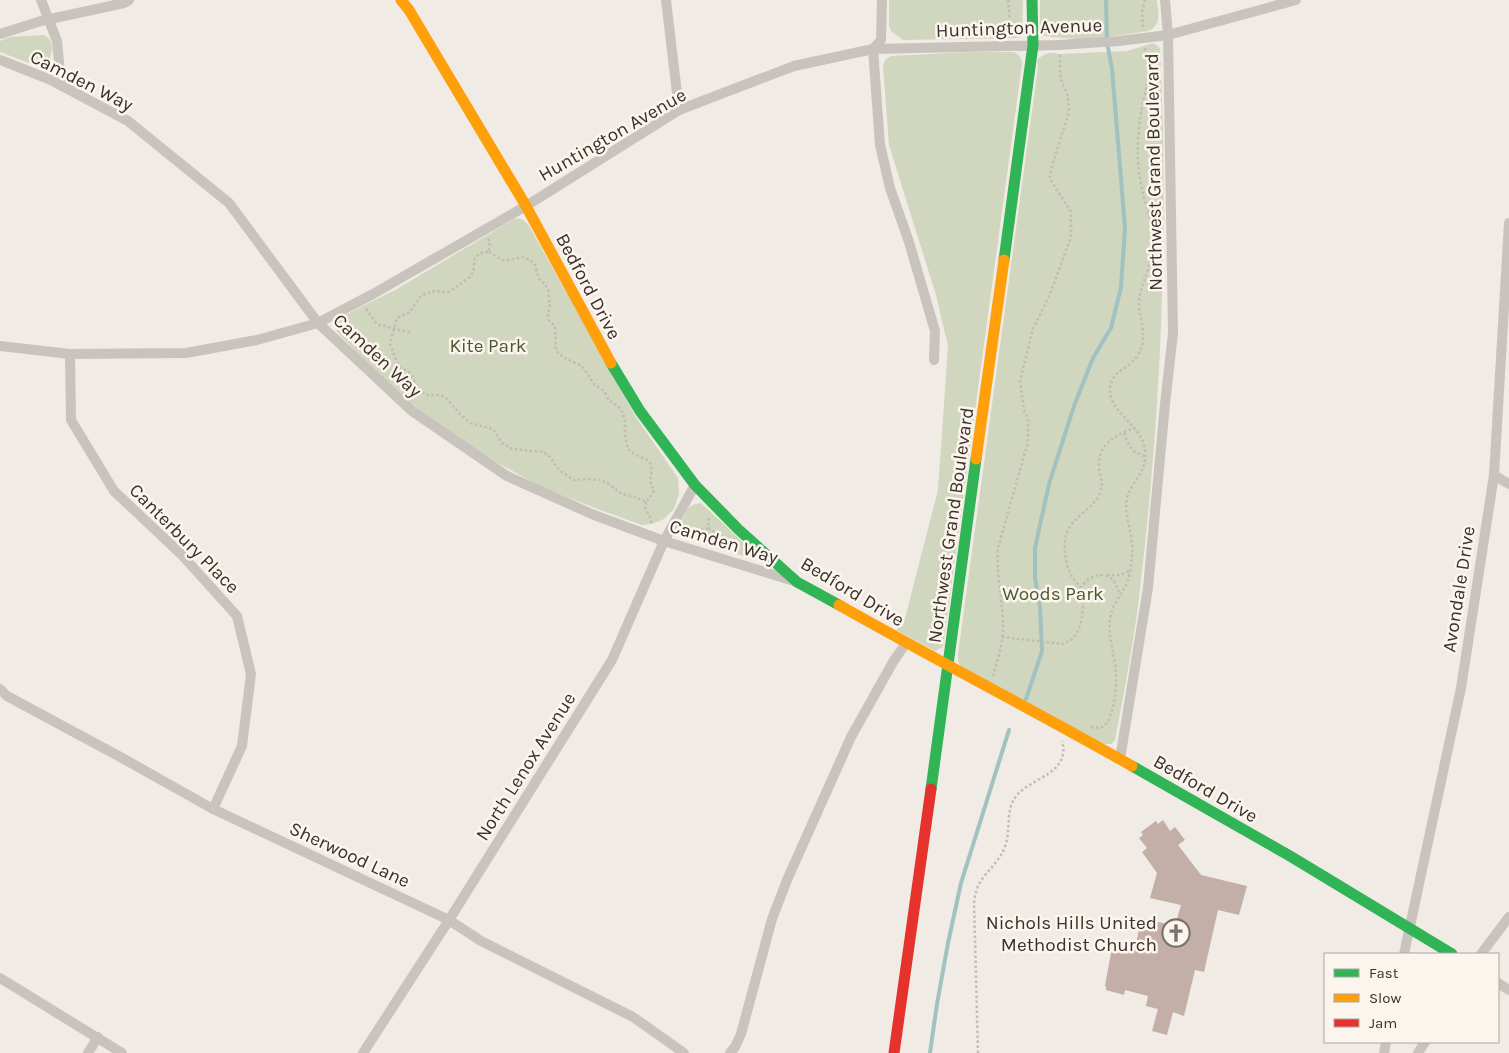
<svg xmlns="http://www.w3.org/2000/svg" width="1509" height="1053" font-family="Karla,sans-serif">
<style>
.park{fill:#d1d6bf}
.lines{fill:none;stroke-linecap:round;stroke-linejoin:round}
.stream{stroke:#a1c2c1;stroke-width:4}
.building{fill:#c3afa7}
.path{stroke:#c2bbb6;stroke-width:2.5;stroke-dasharray:2.5 2.5;stroke-linecap:butt}
.street{stroke:#c9c3be;stroke-width:10}
.fast{stroke:#30b455;stroke-width:11}
.slow{stroke:#ff9f0a;stroke-width:11}
.jam{stroke:#e5322d;stroke-width:11}
.labels{text-anchor:middle;stroke-width:5;stroke-linejoin:round;paint-order:stroke}
.street-label{font-size:19px;fill:#3b302b;stroke:#fbf5ee}
.park-label{font-size:19px;fill:#4a5a2e;stroke:#fbf5ee}
.poi-label{font-size:19px;fill:#3b302b;stroke:#fbf5ee;text-anchor:end}
</style>
<rect width="100%" height="100%" fill="#f0ebe5"/>
<g class="park">
<path d="M889,0H1023L1022,36L1018,38L903,40L892,32L889,26Z"/>
<path d="M1040,0H1157C1158,12 1162,26 1148,31L1087,40L1043,36L1040,26Z"/>
<path d="M44,35C56,42 52,53 48,63L42,68L0,52V41L9,37Z"/>
<path d="M1153,43L1157,45L1160,48C1169,231 1161,416 1139,598C1133,646 1124,693 1115,740L1111,744H1104L963,669L958,662V654L1038,67L1037,60C1045,53 1049,52 1059,54L1127,51Z"/>
<path d="M969,52H1014C1020,55 1021,58 1022,64L943,647L935,651L896,630L903,626L938,490L948,346L936,295L889,145L883,66L885,60L891,56Z"/>
<path d="M518,218L523,220L528,224L636,417L678,478L679,493L674,509L664,519L652,524L642,525L603,511L541,487L466,445L410,403L382,378L338,333L335,328L336,322L341,317L397,289L514,219Z"/>
<path d="M701,503L751,550L750,555L747,557L743,556L684,538L680,527C686,513 685,505 701,503Z"/>
</g>
<g class="lines">
<g class="stream">
<path d="M1026,699L1042,651L1040,608L1035,578V548L1049,484L1074,406L1093,358L1111,328L1121,287L1125,228L1112,69L1107,42L1106,0"/>
<path d="M930,1053L937,1004L948,943L961,883L1009,730"/>
</g>
</g>
<path class="building" d="M1163,820L1170,831L1175,827L1185,840L1178,845L1201,875L1247,886L1239,915L1218,910L1204,972L1195,970L1184,1016L1173,1012L1167,1035L1152,1031L1158,1009L1146,1006L1148,996L1125,990L1124,995L1106,990V986H1105L1113,942L1135,947L1142,918L1175,926L1181,905L1150,898L1157,873L1142,852L1147,848L1139,838L1143,835L1141,832L1156,821L1158,824Z"/>
<g class="lines">
<g class="path">
<path d="M1008,0L1010,21L1016,25H1021"/>
<path d="M1143,27L1142,13L1145,0"/>
<path d="M488,239L490,242L489,252"/>
<path d="M489,252L502,260H509L522,257L530,260L535,265L539,279L545,284L548,290L550,304L548,315L549,320L555,326L556,351L563,357L582,366L594,384L604,391L609,400L621,409L625,421V434L628,449L634,454L647,460L650,463L652,469L650,481L654,491L646,502L635,497L622,494L609,484L600,480L588,479L574,480L560,471L550,457L544,452L512,449L502,443L493,429L470,423L460,414L446,398L440,395H428L422,392L418,388L410,373L401,368L397,362L390,344L397,318L410,312L419,298L425,294L434,291L449,292L470,277L473,272L475,258L480,253Z"/>
<path d="M366,309L377,324L411,333"/>
<path d="M1124,433C1128,445 1132,453 1145,456"/>
<path d="M646,502L645,508L649,514L652,524"/>
<path d="M708,528L725,539L732,550"/>
<path d="M687,536L708,528L709,518"/>
<path d="M1107,575H1120L1130,571"/>
<path d="M1080,588C1084,584 1087,579 1093,577C1106,570 1118,581 1119,595"/>
<path d="M1002,637L1063,644C1063,643 1069,641 1070,641C1083,632 1086,601 1080,587C1078,584 1075,581 1073,578C1066,568 1064,553 1065,541C1067,518 1093,511 1100,493C1104,483 1100,476 1099,467C1097,444 1116,435 1134,428"/>
<path d="M993,676C998,658 1004,641 1003,622C1002,597 996,573 998,548L1028,442V420L1024,410L1020,381L1033,329L1050,294L1071,237V212L1050,179L1051,169L1069,112L1068,96L1063,85L1060,75V55"/>
<path d="M1091,727C1096,728 1101,729 1105,725C1114,717 1117,685 1116,674C1115,654 1106,633 1111,614C1114,601 1124,592 1128,580C1130,574 1131,565 1132,558C1135,538 1123,515 1127,498C1132,480 1148,472 1145,449C1141,424 1109,413 1110,389C1111,372 1124,371 1133,361C1137,357 1141,350 1142,345C1146,332 1139,317 1139,304C1139,284 1153,265 1154,245C1155,234 1151,223 1148,212C1143,195 1139,178 1138,160C1137,143 1139,124 1142,107C1144,96 1148,85 1148,74C1148,65 1146,56 1145,47"/>
<path d="M978,1053L974,903C975,896 976,890 979,884C987,870 1002,860 1006,843C1011,827 1005,809 1017,795C1033,777 1071,773 1062,741"/>
</g>
<g class="street">
<path d="M41,0L57,41L60,72L64,87"/>
<path d="M666,0L679,110"/>
<path d="M882,0L881,40L873,49L880,145L890,188L909,242L935,331L934,360"/>
<path d="M0,34L41,21L124,3L129,0"/>
<path d="M0,60L51,80L128,121L229,203L318,323L412,411L507,476L594,515L664,541L794,581"/>
<path d="M0,346L70,354L186,353L257,340L318,323L373,294L526,206L679,110L794,66L873,49L1058,45L1119,41L1168,35L1296,0"/>
<path d="M70,354L71,420L114,491L181,554L237,616L251,674L242,746L213,809"/>
<path d="M1494,475L1509,484"/>
<path d="M0,689L7,696L124,759L213,809L449,920L481,941L633,1017L684,1053"/>
<path d="M1120,759L1148,588L1165,404L1173,333L1168,35L1165,0"/>
<path d="M1404,954L1461,688L1494,475L1509,223"/>
<path d="M1481,954L1509,917"/>
<path d="M0,978L122,1053"/>
<path d="M1498,983L1509,990"/>
<path d="M88,1053L98,1037"/>
<path d="M363,1053L449,920L612,660L664,541L695,485"/>
<path d="M730,1053L735,1047L741,1034L772,919L787,880L851,737L893,662L906,643"/>
<path d="M1384,1053L1386,1042"/>
<path d="M1418,1053L1425,1042"/>
</g>
<g class="fast">
<path d="M1004,260L1033,45L1032,0"/>
<path d="M611,363L640,411L695,485L738,529L797,582L839,605"/>
<path d="M1132,766L1290,856L1452,954"/>
<path d="M931,789L976,459"/>
</g>
<g class="slow">
<path d="M401,0L409,10L526,206L611,363"/>
<path d="M976,459L1004,260"/>
<path d="M839,605C936,660 1035,711 1132,766"/>
</g>
<path class="jam" d="M894,1053L931,789"/>
</g>
<defs>
<g id="church-ring" transform="scale(1.4375)"><circle r="9.5" fill="#fbf5ee" stroke="#7a716c" stroke-width="1.5"/><path d="M-1.2-6h2.4v3.5h3.3v2.4h-3.3V6h-2.4V-.1h-3.3v-2.4h3.3Z" fill="#7a716c"/></g>
</defs>
<g fill-rule="evenodd">
<use href="#church-ring" x="1176" y="933"/>
</g>
<g class="labels">
<g class="street-label">
<text transform="translate(1019 27) rotate(-2)" y="7">Huntington Avenue</text>
<text transform="translate(82 80) rotate(27)" y="7">Camden Way</text>
<text transform="translate(612 134) rotate(-30)" y="7">Huntington Avenue</text>
<text transform="translate(1153 172) rotate(-91)" y="7">Northwest Grand Boulevard</text>
<text transform="translate(589 286) rotate(62)" y="7">Bedford Drive</text>
<text transform="translate(378 355) rotate(43)" y="7">Camden Way</text>
<text transform="translate(950 525) rotate(-82)" y="7">Northwest Grand Boulevard</text>
<text transform="translate(185 538) rotate(45)" y="7">Canterbury Place</text>
<text transform="translate(724 541) rotate(17)" y="7">Camden Way</text>
<text transform="translate(1458 589) rotate(-81)" y="7">Avondale Drive</text>
<text transform="translate(853 591) rotate(31)" y="7">Bedford Drive</text>
<text transform="translate(525 766) rotate(-58)" y="7">North Lenox Avenue</text>
<text transform="translate(1206 788) rotate(30)" y="7">Bedford Drive</text>
<text transform="translate(350 854) rotate(25)" y="7">Sherwood Lane</text>
</g>
<g class="park-label">
<text x="488" y="352">Kite Park</text>
<text x="1053" y="600">Woods Park</text>
</g>
<g class="poi-label">
<text x="1157" y="929">Nichols Hills United<tspan x="1157" dy="22">Methodist Church</tspan></text>
</g>
</g>
<rect x="1324" y="953" width="175" height="90" fill="#fbf5ee" stroke="#aea6a0"/>
<rect x="1334" y="969" width="25" height="8" fill="#30b455" stroke="#aea6a0"/>
<text x="1369" y="978" font-size="15" fill="#3b302b">Fast</text>
<rect x="1334" y="994" width="25" height="8" fill="#ff9f0a" stroke="#aea6a0"/>
<text x="1369" y="1003" font-size="15" fill="#3b302b">Slow</text>
<rect x="1334" y="1019" width="25" height="8" fill="#e5322d" stroke="#aea6a0"/>
<text x="1369" y="1028" font-size="15" fill="#3b302b">Jam</text>
</svg>
